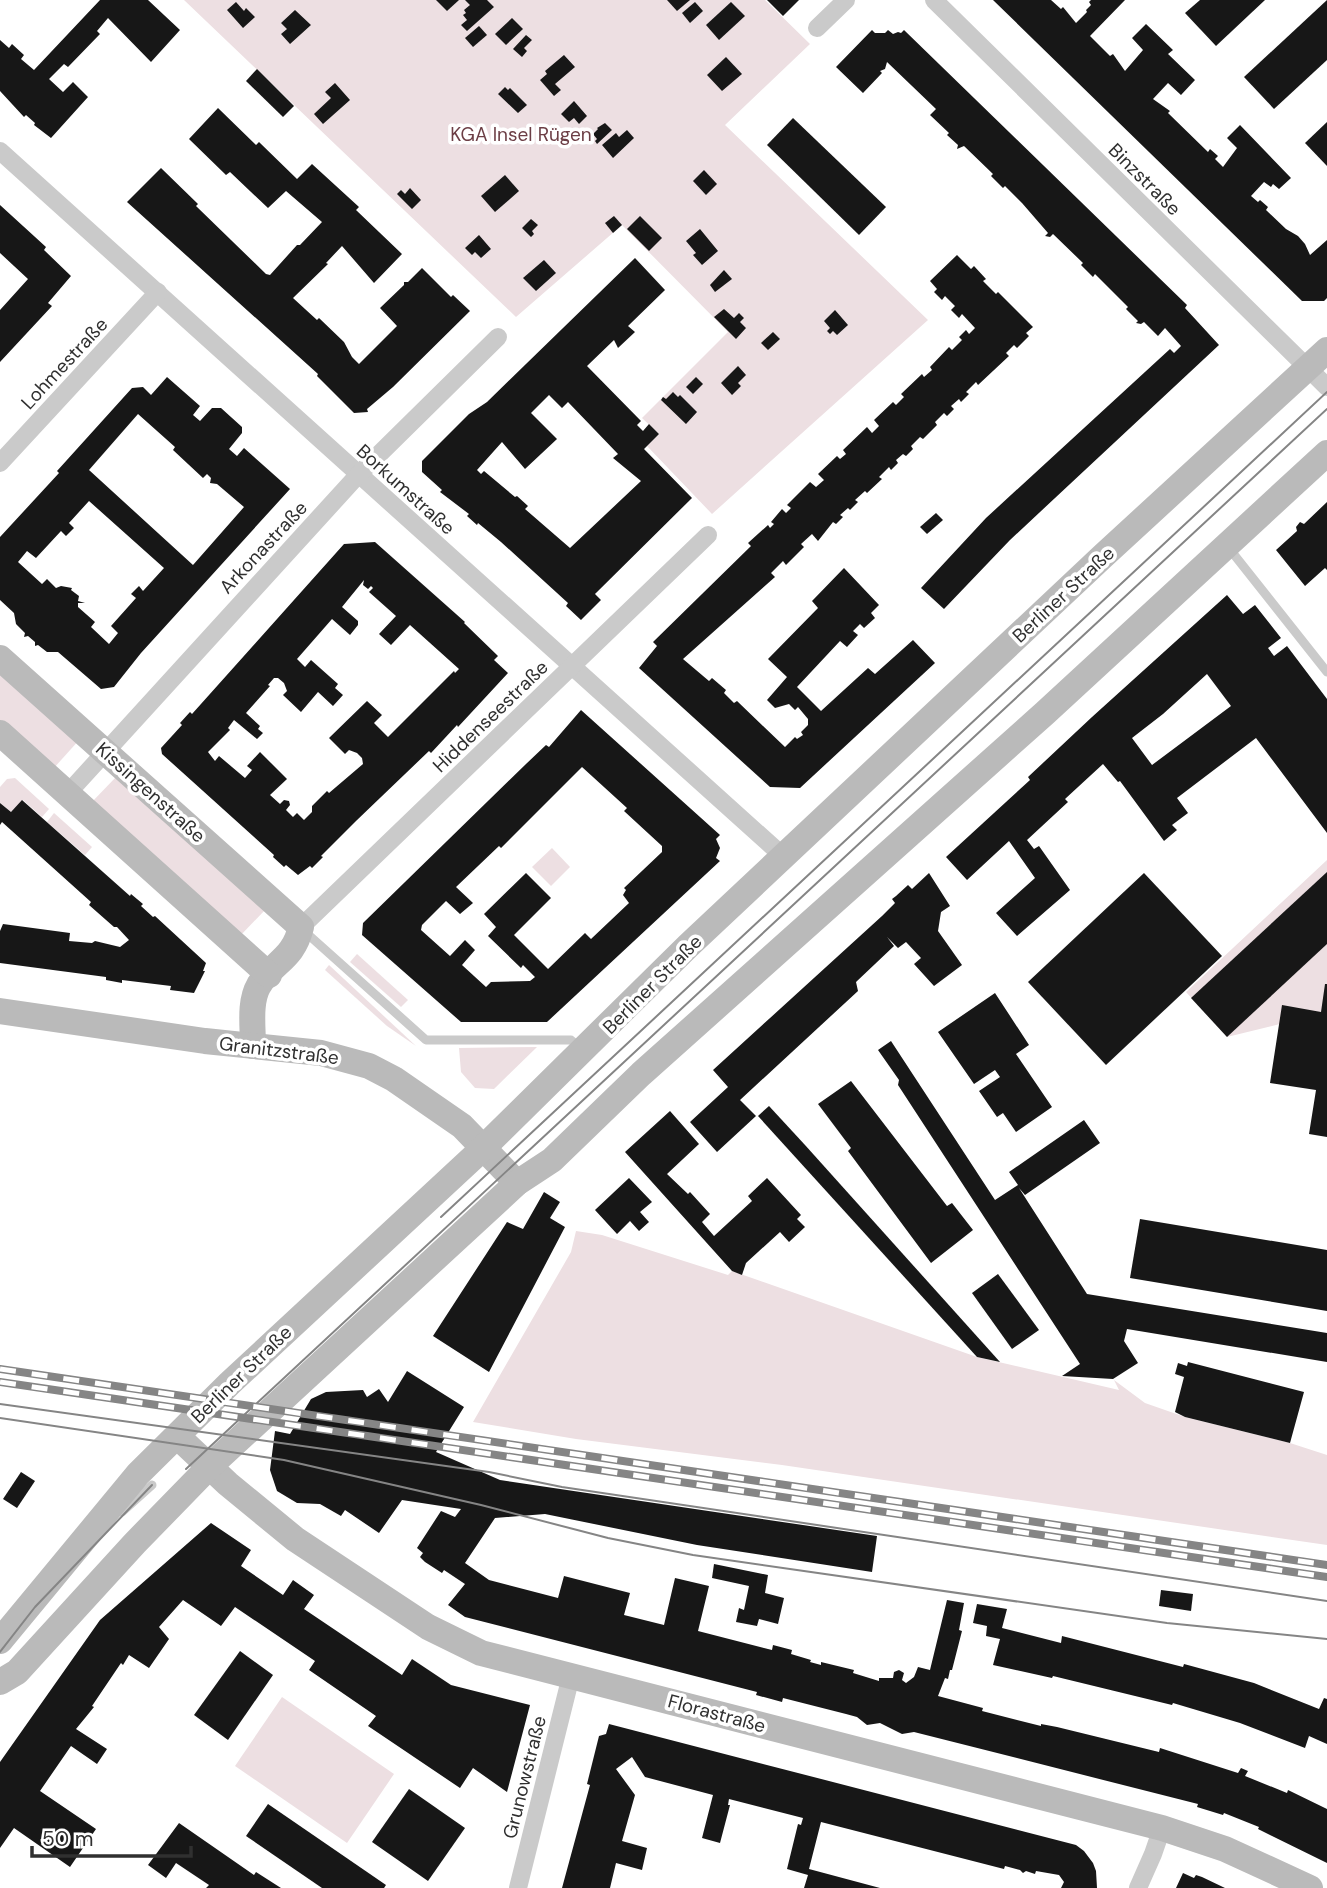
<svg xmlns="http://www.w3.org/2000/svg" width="1327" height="1888" font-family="'DM Sans',sans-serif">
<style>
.green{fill:#eddfe2}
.building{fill:#171717;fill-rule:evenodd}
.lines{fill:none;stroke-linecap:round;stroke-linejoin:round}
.lane{stroke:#cacaca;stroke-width:9}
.street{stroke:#cacaca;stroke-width:18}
.secondary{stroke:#bababa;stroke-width:26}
.tram{stroke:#858585;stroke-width:2}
.rail-casing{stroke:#858585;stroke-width:8}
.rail{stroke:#fff;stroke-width:5;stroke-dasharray:16;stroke-linecap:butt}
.labels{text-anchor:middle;stroke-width:7;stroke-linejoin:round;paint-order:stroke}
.park-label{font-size:19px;fill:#6c3e45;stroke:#fff}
.street-label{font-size:19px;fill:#303030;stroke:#fff}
</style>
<rect width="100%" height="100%" fill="#fff"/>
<g class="green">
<path d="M184,0H765L810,44L725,125L928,320L712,514L647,446L659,434L642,418L728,332L622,225L516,317Z"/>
<path d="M0,669L80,739L53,769L0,721Z"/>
<path d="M116,777L266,909L239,937L90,804Z"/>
<path d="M15,778L49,809L42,817L23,800L11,812L0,803V787L7,779Z"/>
<path d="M54,813L92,847L85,855L47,822Z"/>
<path d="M552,848L570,867L551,886L532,867Z"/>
<path d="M1327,860V1032L1280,1024L1227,1037L1186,992Z"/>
<path d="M357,954L408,1000L401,1007L350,962Z"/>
<path d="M329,965L416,1046L387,1026L325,970Z"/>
<path d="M537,1047L494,1089L475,1088L461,1072L459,1048Z"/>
<path d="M576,1231L602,1235L728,1275L732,1271L977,1357L1119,1390L1114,1380L1145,1403L1185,1417L1290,1443L1327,1455V1545L782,1465L576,1439L473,1422L571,1252Z"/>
<path d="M282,1697L394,1774L347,1843L235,1766Z"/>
</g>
<g class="building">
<path d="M100,0H148L180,30L151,62L108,18L97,31L100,34L68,67L64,64L49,79L63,92L73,82L88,97L51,138L34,125L35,123L26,115L24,117L0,91V40L9,48L12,44L24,55L21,59L34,70Z"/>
<path d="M436,0H459L447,11Z"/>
<path d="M465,0H487L494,7L467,31L461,25L467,20L463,15L466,13L464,10L470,5Z"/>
<path d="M667,0H690L677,11Z"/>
<path d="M767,0H799L783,16Z"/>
<path d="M993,0H1051L1061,9L1063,7L1076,23L1087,12L1086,10L1091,5L1089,2L1091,0H1125L1090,36L1110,56L1113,54L1125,71L1143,50L1132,38L1146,24L1173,50L1168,54L1195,80L1181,95L1168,83L1153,99L1170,111L1168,113L1208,152L1210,149L1218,156L1215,159L1223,167L1237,148L1227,138L1240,125L1291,178L1279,189L1273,184L1271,187L1264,182L1251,196L1258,202L1260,200L1268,207L1266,210L1286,229L1298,236L1305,244L1310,255L1327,240V298L1324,301H1302Z"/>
<path d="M1200,0H1265L1216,46L1185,13Z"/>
<path d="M1327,0V60L1274,109L1244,77Z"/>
<path d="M236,2L244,11L246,8L255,17L243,28L227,10Z"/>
<path d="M695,2L703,11L690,23L682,13Z"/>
<path d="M731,2L745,16L719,40L706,25Z"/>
<path d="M295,10L311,25L290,44L281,34L287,29L281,23Z"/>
<path d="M512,18L523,29L506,45L495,34Z"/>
<path d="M479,26L487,35L473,47L465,38Z"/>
<path d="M872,30L875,33H885L888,30L893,34L898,32L901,33L904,30L1187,305L1185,308L1219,345L1010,540L944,609L921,588L986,518L1170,349L1174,353L1181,346L1165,328L1158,336L1144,322L1141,324L1136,323L1138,321L1126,309L1128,307L1095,274L1093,277L1081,265L1083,263L1053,234L1050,237L1045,236L1048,233L1022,203L1005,186L1003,188L991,176L993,174L964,146L957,149L958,145L947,135L949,133L930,115L936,109L887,62L885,69L880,71L882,73L863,93L836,67Z"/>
<path d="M526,35L532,40L524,48L527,51L522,57L513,49Z"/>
<path d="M564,55L575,67L555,84L561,90L554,96L540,80L547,74L545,71Z"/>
<path d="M726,57L742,74L722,91L707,75Z"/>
<path d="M257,69L294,106L283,117L246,81Z"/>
<path d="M335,83L350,100L323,124L314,114L331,98L325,92Z"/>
<path d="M505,87L508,90L510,88L527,105L518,113L498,94Z"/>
<path d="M574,101L587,116L579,124L574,118L569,122L561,114Z"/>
<path d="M218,108L256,145L259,142L297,179L312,164L359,207L356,210L402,254L374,283L342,246L326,263L328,264L293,298L317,320L319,318L344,342L352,357L359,364L397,326L380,308L404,285V282H408L422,268L451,297L453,295L470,311L393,387L367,409L368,412L354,413L317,376L318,374L127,202L161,168L198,204L196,206L266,274L270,275L297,245H300L322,222L286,191L268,208L230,172L226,175L189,139Z"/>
<path d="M793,118L886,207L859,235L767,145Z"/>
<path d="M1327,122V166L1305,143Z"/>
<path d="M605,123L612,130L597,144L595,141L597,139L593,134L598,129L597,128Z"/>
<path d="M627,130L634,138L613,158L602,145L616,133L619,137Z"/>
<path d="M704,170L717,184L706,195L693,181Z"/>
<path d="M505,175L519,191L495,212L481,196Z"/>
<path d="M410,188L421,200L412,209L397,194L401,190L405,194Z"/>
<path d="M0,205L46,247L44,250L71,276L48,303L52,306L0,362V310L28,279L0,253Z"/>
<path d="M614,216L622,225L613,233L605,223Z"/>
<path d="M640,216L662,238L649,251L627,229Z"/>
<path d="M531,219L538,225L532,231L534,234L531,237L522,228Z"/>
<path d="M700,229L718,251L702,265L693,255L696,253L686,241Z"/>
<path d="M479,235L491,249L481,258L475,252L472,255L465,248Z"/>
<path d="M957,255L971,269L974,266L986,279L983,281L996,294L998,292L1033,327L1026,333L1029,336L1017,348L1014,345L1006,353L1009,356L978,385L976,382L966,392L969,394L961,402L959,399L951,406L954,409L947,416L944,413L935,422L937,425L923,439L920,437L911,446L913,449L906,456L903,454L896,460L898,463L891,470L889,467L879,477L882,479L867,493L865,491L855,500L858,502L850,510L848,508L840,515L843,517L836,524L833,522L818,541L812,534L801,544L804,547L786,565L783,561L771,573L775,577L683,659L709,681L712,678L726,690L724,693L734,703L737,701L785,747L795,737L797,739L803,735L801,732L808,725V719L798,707L795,710L789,704L775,708L767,700L787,677L768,659L818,608L812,601L844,568L879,605L871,613L875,618L864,628L860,624L853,631L858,635L847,647L840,641L797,687L821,711L868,668L875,674L913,640L935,663L800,788L770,787L639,668L657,646L653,642L751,546L748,543L768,525L770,528L774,524L771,522L782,509L786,513L791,508L787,505L810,482L816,487L824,480L818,474L837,456L840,459L846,454L843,450L867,427L872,433L879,426L874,420L893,402L896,405L904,397L901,394L922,374L924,377L932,370L930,367L949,347L952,350L962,340L959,337L966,330L969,334L975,328L962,314L959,318L951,310L955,306L945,296L942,300L934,292L937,289L930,281Z"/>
<path d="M635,258L665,290L628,326L635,332L618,348L614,340L587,366L641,421L637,425L643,431L649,424L659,434L644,449L692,498L595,594L601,600L581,620L566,606L568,603L501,542L478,523L477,525L467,516L469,514L440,492L442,490L422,472V461L469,414L487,402ZM549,395L562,408L568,402L618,454L613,458L641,481L570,548L525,509L528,506L517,496L515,497L484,471L481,474L477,470L502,442L525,469L557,439L531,413Z"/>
<path d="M544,260L556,273L536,291L523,278Z"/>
<path d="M724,270L732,279L715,292L710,285Z"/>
<path d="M724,309L734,318L739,313L744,318L740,322L746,328L736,339L714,317Z"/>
<path d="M835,310L848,325L837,335L833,331L830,334L827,331L830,328L824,321Z"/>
<path d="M773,332L780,339L768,350L761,343Z"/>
<path d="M738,366L746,375L738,383L741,386L732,395L721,383Z"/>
<path d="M167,377L200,406L193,415L200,421L212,408H221L242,427V433L229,449L237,456L244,448L290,489L141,653L114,687L101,689L58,652H47L38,645L35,646V642L28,636L24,637L25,633L16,624L14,613L0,600V537L59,473L57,471L132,388L143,387L151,395ZM138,414L175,447L173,450L203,478L207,474L211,478L210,483L217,484L244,507L193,565L89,470ZM89,501L164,568L143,591L139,586L131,594L136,598L111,626L118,633L109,644L91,627L95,622L78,607V603H85L78,601L79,596L71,590L72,588L61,586L56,588L47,579L42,584L18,562L27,551L36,558L61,531L66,536L74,528L69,523Z"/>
<path d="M696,377L703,384L693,394L686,387Z"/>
<path d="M673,392L678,397L680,395L697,412L686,424L661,400L663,397L666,399Z"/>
<path d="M1327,502V570L1325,568L1305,586L1276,550L1297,531L1296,527L1300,522L1304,524Z"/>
<path d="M936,513L943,520L927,534L920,527Z"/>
<path d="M375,542L465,622L464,623L498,656L494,660L508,673L458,727L457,725L431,753L429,751L356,821L321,856L323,857L312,868L310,866L298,875L286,865L284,867L273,857L274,855L162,754L161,748L182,725L180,723L190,712L192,714L344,544ZM364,580L363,585L368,589L371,586L373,588L369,592L396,616L379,634L391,645L410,625L459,669L455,673L454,671L388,737L374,723L382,715L367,701L329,738L345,754L349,750L357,753L362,758L363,764L329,793L327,791L312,806V812L304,820L297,813L293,817L286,810L290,805L289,801L284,800L280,804L270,795L287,779L260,752L247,766L252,770L245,778L219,756L215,761L208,752L230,730L228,728L234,720L257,739L263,733L258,729L260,726L246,713L270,686L268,685L274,678H278L284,683L287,691L283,695L301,712L318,692L333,706L343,695L335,688L338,684L311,660L305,667L297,659L332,619L350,635L358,625V621L342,607Z"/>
<path d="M1227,595L1243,614L1255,605L1281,638L1268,648L1274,656L1287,646L1327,699V833L1256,738L1177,798L1188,813L1172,825L1177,830L1164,841L1120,781L1118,782L1103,764L1065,799L1068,802L1027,840L1034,849L1039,846L1070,890L1017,936L996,913L1035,878L1009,841L967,880L946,857L1030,780L1028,777L1092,717ZM1207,674L1231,706L1152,765L1132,738L1163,714Z"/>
<path d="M581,710L720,835L716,839L720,848L716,858L720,861L547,1022H461L362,935L363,923L526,764L546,745L549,747ZM582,767L627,808L624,811L662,846V852L624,888L626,890L623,895L629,903L591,939L585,933L548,969L514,935L551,898L526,873L484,914L496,927L488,936L521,968L523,965L535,977L530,981L491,982L486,987L462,965L475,950L465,940L450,956L421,930L422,925L446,901L460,914L473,903L456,887L499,846L501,848Z"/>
<path d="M22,800L130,896L131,894L143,904L141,906L153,917L155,916L206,963L203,971H205L194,993L170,990L171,986L122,980V983L106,980V977L0,963V931L3,924L70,933L69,941L92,943L95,941L120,947L129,940L117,927H114L89,905L91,902L2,822L0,825V803L11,812Z"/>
<path d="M1327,872V944L1227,1037L1191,998Z"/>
<path d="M929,873L950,906L941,912L938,931L962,965L934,986L914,964L921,958L906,942L898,948L887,937L894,946L856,982L858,991L740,1100L756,1116L717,1152L690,1122L728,1087L713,1070L882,916L895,903L892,899L896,896L908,885L912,889Z"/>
<path d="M1144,873L1222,956L1106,1065L1028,982Z"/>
<path d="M1325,984H1327V1137L1309,1134L1316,1090L1270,1083L1282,1005L1321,1012Z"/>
<path d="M995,993L1029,1045L1016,1054L1052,1107L1016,1132L1003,1113L997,1117L979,1091L1000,1077L995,1070L974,1084L938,1032Z"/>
<path d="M891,1041L995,1200L1018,1185L1009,1172L1084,1120L1100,1143L1025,1195L1019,1188L1087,1294L1327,1333V1362L1127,1329L1124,1341L1138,1363L1113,1379L1062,1376L1080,1364L898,1085L899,1080L878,1050Z"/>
<path d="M851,1081L947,1206L952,1203L973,1230L931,1263L848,1151L851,1148L818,1104Z"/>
<path d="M769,1106L805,1145L1000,1362L977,1357L758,1116Z"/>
<path d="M670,1111L699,1144L667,1174L688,1194L690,1192L710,1214L702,1222L714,1236L752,1201L748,1196L767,1178L801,1215L797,1219L805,1227L789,1242L780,1232L746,1263L742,1275L732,1271L625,1152Z"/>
<path d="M629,1178L652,1202L640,1212L649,1222L639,1231L630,1221L617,1234L595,1210Z"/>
<path d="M544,1192L560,1202L550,1218L565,1227L489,1372L433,1336L507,1222L523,1229Z"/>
<path d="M1140,1219L1327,1250V1311L1130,1278Z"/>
<path d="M998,1274L1039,1330L1012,1349L972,1293Z"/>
<path d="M1188,1362L1304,1392L1290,1443L1185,1417L1175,1412L1184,1377L1175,1374L1178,1363L1187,1366Z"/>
<path d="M407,1371L464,1407L436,1452L500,1480L877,1536L872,1572L697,1545L545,1514L495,1518L465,1563L489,1580L558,1598L564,1576L630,1593L624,1615L664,1625L675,1578L709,1586L698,1631L772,1650L773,1645L792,1650L791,1654L811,1660L810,1662L821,1665V1662L854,1670L853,1673L879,1681V1678H893L894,1672L899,1670L904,1673L902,1680L906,1683L914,1677L918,1667L930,1670L947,1600L964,1603L959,1630L962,1631L952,1670H950L948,1679L945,1678L938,1696L983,1708L982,1711L1041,1726V1724L1057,1727L1159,1752L1160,1748L1238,1773L1241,1768L1248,1771L1245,1776L1287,1793L1288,1790L1327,1809V1863L1258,1829L1259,1827L1224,1813L1223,1815L1197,1807L1198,1804L914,1732L902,1734L880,1723L867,1725L857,1717L846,1714L783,1698L782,1702L756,1695L757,1692L465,1617L448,1605L465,1584L444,1570L442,1573L425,1562L420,1557L423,1553L417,1548L441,1511L455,1517L461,1509L402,1500L379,1533L345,1510L341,1516L320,1504L297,1503L277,1491L270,1470L275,1431L290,1434L311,1399L326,1392L363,1390L367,1397L379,1389L388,1402Z"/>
<path d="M21,1472L35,1481L17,1508L3,1499Z"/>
<path d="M211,1523L251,1550L241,1566L283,1595L293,1580L314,1595L304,1609L402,1675L412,1659L451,1685L530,1705L507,1792L473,1768L460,1788L368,1726L376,1716L309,1670L315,1661L235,1607L221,1626L183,1600L159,1627L169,1639L149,1668L129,1655L123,1665L121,1663L92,1706L94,1707L76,1729L107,1749L97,1764L71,1746L40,1791L96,1829L70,1867L14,1828L0,1848V1762L100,1620Z"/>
<path d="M714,1564L768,1575L765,1593L784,1598L778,1624L759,1619L757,1626L736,1622L739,1608L744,1610L749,1586L712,1578Z"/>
<path d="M1161,1590L1193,1594L1191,1611L1159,1606Z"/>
<path d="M977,1604L1007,1609L1002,1628L1061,1643L1062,1636L1183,1667L1184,1664L1254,1683L1319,1709L1324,1698L1327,1699V1744L1309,1736L1305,1748L1240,1723L1173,1703L1172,1705L1053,1676L1052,1678L993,1665L1000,1639L986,1636L987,1626L973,1623Z"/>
<path d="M240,1651L273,1675L228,1740L194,1715Z"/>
<path d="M609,1724L1076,1845L1084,1851L1093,1863L1096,1871L1097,1888H1061L1064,1882L1059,1875L1036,1871L1035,1874L1026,1871L1023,1873L1020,1870L1005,1866L1004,1869L821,1822L809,1869L880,1888H804L808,1875L787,1869L798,1824L801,1825L803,1818L729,1799L728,1805H730L720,1843L702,1838L713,1795L645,1777L632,1757L616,1769L635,1795L622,1841L647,1848L642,1870L616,1863L610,1888H562L590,1785L587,1784L599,1736L606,1734Z"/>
<path d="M409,1789L465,1828L428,1881L372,1842Z"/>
<path d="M268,1804L386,1885L384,1888H322L246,1836Z"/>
<path d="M179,1823L254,1875L256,1872L281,1888H206L209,1885L176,1863L166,1878L148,1865Z"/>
<path d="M1183,1873L1194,1878L1196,1875L1202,1877L1225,1888H1176Z"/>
</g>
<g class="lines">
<g class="lane">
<path d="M1228,547L1327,672"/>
<path d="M303,930L426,1040H571L580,1048"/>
<path d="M122,1512L152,1485"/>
</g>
<g class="street">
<path d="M934,0L1327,387"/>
<path d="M817,28L846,0"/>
<path d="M0,151L784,857"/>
<path d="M0,463L158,292"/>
<path d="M68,793L358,475L498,337"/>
<path d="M301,927L708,535"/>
<path d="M518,1888L571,1676"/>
<path d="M1138,1888L1153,1854L1162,1828"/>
</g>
<g class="secondary">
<path d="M0,658L301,927C293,960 274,961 259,985C249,1002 253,1027 253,1046"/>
<path d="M0,733L269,975"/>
<path d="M0,1011L205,1041L321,1053L369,1066L394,1079L462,1126L517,1183"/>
<path d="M177,1436L228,1484L295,1539L428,1627L481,1653L1162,1828L1225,1849L1310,1888"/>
<path d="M0,1641L138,1474L230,1383L479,1152L688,946L1103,556L1327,350"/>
<path d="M0,1682L17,1672L135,1543L209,1467L517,1183L552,1160L641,1074L1045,713L1327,453"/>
</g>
<g class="tram">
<path d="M441,1217L1327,392"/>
<path d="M0,1404L489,1472L562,1487L1327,1601"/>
<path d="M0,1418L284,1460L481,1505L608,1538L693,1555L1167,1623L1327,1639"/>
<path d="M186,1469L1327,409"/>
<path d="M0,1652L35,1607L152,1485"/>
</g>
<g class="rail-casing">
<g id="rail">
<path d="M0,1369L1327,1565"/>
<path d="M0,1382L1327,1577"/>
</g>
</g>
<use href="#rail" class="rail"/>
</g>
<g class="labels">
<g class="park-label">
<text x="521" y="141">KGA Insel Rügen</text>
</g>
<g class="street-label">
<text transform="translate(1145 179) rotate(45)" y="7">Binzstraße</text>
<text transform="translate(64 363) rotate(-47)" y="7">Lohmestraße</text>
<text transform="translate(406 489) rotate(42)" y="7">Borkumstraße</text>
<text transform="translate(263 547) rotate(-47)" y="7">Arkonastraße</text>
<text transform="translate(1063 594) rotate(-43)" y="7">Berliner Straße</text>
<text transform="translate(490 716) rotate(-44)" y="7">Hiddenseestraße</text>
<text transform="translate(151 792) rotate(42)" y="7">Kissingenstraße</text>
<text transform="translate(652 984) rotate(-45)" y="7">Berliner Straße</text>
<text transform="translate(279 1050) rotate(7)" y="7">Granitzstraße</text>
<text transform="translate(241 1374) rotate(-44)" y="7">Berliner Straße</text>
<text transform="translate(717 1713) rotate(15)" y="7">Florastraße</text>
<text transform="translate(524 1777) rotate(-76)" y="7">Grunowstraße</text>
</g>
</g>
<path d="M32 1846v10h159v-10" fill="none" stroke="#303030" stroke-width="3.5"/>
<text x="42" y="1846" font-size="21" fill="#303030" stroke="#ffffff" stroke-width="5" paint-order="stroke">50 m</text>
</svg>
